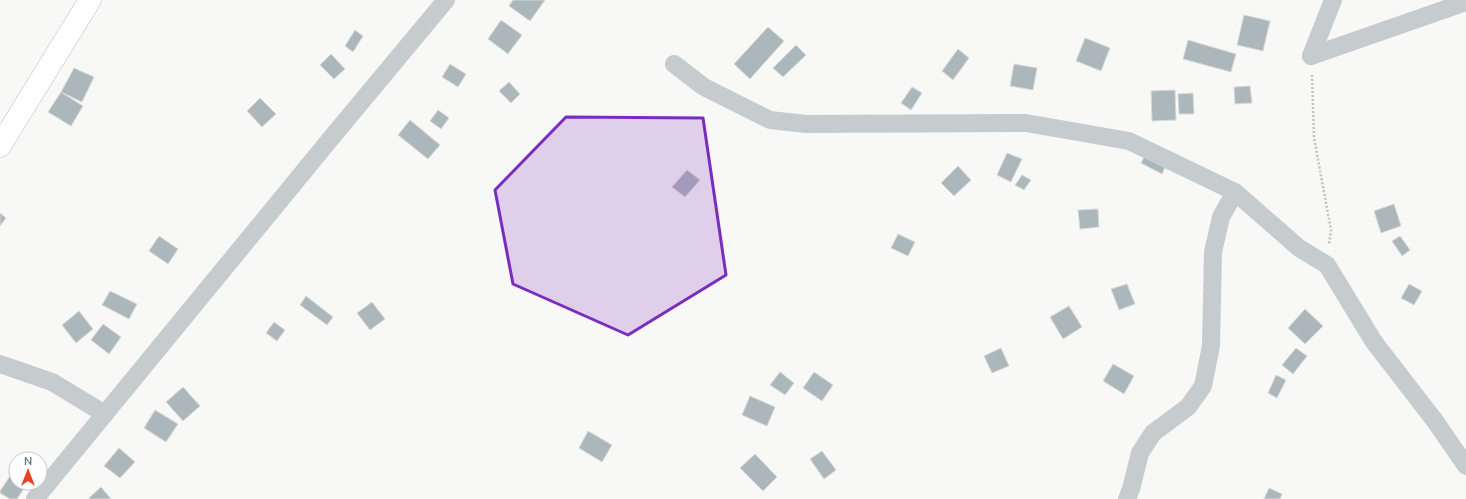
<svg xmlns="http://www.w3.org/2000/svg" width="1466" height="499" font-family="'Nunito Sans',sans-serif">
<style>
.building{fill:#acb7bb;stroke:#dadad8}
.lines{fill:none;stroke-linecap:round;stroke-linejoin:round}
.secondary-casing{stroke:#b8bec2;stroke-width:23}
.path{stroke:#bfc3c4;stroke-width:2.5;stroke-dasharray:2 2;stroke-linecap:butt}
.street{stroke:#c6cbcd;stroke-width:18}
.secondary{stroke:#fff;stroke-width:22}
.marked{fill:#7b2cbf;fill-opacity:0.2;stroke:#7b2cbf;stroke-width:3;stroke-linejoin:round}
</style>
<rect width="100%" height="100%" fill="#f8f8f6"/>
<g class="building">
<path d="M513,0H545L530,21L509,6Z"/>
<path d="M1244,15L1270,21L1263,51L1237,45Z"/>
<path d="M501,20L522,35L508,54L488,39Z"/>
<path d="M768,27L784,41L750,79L734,64Z"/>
<path d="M355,30L363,36L353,52L345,46Z"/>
<path d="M1085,38L1110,48L1101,71L1076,61Z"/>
<path d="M1188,40L1236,54L1231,72L1183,59Z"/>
<path d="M796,45L806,55L783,77L773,68Z"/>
<path d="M958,49L969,58L953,80L942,71Z"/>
<path d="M331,54L345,69L334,79L320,65Z"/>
<path d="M450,64L466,74L458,87L442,77Z"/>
<path d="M1014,64L1037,68L1033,90L1010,86Z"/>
<path d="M74,68L94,77L82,102L61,92Z"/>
<path d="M509,82L520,94L511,103L499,91Z"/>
<path d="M1250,86L1252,103L1235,104L1234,87Z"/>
<path d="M912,87L922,93L911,110L901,103Z"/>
<path d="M1175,90L1176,120L1152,121L1151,91Z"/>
<path d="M61,92L83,106L71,126L48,112Z"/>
<path d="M1193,93L1194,114H1179L1178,94Z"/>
<path d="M260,98L276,114L262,127L247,111Z"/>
<path d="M438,110L449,118L441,129L430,121Z"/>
<path d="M410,120L440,145L428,159L398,135Z"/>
<path d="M1007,153L1022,159L1011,182L997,175Z"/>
<path d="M1146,153L1167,163L1162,174L1141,163Z"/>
<path d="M958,166L971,180L954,196L941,183Z"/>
<path d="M687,170L700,180L685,197L672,187Z"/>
<path d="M1022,175L1031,180L1024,190L1015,185Z"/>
<path d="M1394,204L1401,226L1381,233L1374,211Z"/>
<path d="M1098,209L1099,227L1080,229L1078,210Z"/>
<path d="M0,213L6,218L0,226Z"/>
<path d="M898,234L915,242L908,256L891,248Z"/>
<path d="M159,236L178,249L168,264L149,251Z"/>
<path d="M1400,236L1410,250L1402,256L1392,241Z"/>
<path d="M1127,284L1135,304L1119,310L1111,289Z"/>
<path d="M1409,284L1422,291L1414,305L1401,298Z"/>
<path d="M110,291L137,304L129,319L102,305Z"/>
<path d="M306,296L333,317L327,325L300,305Z"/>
<path d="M372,302L385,319L370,330L357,313Z"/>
<path d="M1069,306L1082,327L1063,339L1050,317Z"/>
<path d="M1305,309L1323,326L1305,344L1288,328Z"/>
<path d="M79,311L93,329L76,343L62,325Z"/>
<path d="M274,322L285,330L277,341L266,333Z"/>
<path d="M103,324L121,337L109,354L91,340Z"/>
<path d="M1001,348L1009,366L992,373L984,356Z"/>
<path d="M1296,348L1307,356L1293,374L1282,365Z"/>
<path d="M1113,364L1134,376L1124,394L1103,381Z"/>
<path d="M780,372L794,383L785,395L770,385Z"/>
<path d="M814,372L833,385L822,401L803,388Z"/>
<path d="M1276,375L1286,380L1277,398L1268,393Z"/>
<path d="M183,387L200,406L183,421L166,402Z"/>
<path d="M750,396L775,407L767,426L742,415Z"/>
<path d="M155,410L178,424L166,442L144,428Z"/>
<path d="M588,431L612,445L602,462L579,448Z"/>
<path d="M119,448L135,462L120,478L104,466Z"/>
<path d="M822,451L836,470L824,479L810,459Z"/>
<path d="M755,454L777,477L763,491L740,468Z"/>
<path d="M12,473L16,476V483L27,484L17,499H10L0,493V491Z"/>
<path d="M101,487L111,499H90L89,498Z"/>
<path d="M1269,488L1282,494L1280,499H1264Z"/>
</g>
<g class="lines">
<g class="secondary-casing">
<path id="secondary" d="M0,146L90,0"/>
</g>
<path class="path" d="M1312,75L1314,138L1331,230L1329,244"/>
<g class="street">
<path d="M1311,56L1466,2"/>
<path d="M1311,56L1333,0"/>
<path d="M674,64L704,87L770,120L806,124L1026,123L1129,141L1235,192L1299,248L1327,265L1374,342L1435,421L1466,466"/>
<path d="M0,364L52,382L105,414"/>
<path d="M35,499L332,137L446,0"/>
<path d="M1127,499L1131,489L1140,453L1153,433L1188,407L1203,386L1211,346L1213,252L1221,217L1235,192"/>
</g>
<use href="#secondary" class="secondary"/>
</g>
<path class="marked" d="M566,117L703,118L726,275L628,335L513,284L495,190Z"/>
<g transform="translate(28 471)"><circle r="19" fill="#ffffff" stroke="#c0c9cd"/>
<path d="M0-3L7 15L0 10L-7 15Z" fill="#ea4124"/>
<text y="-6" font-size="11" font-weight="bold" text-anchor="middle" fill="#627782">N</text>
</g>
</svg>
